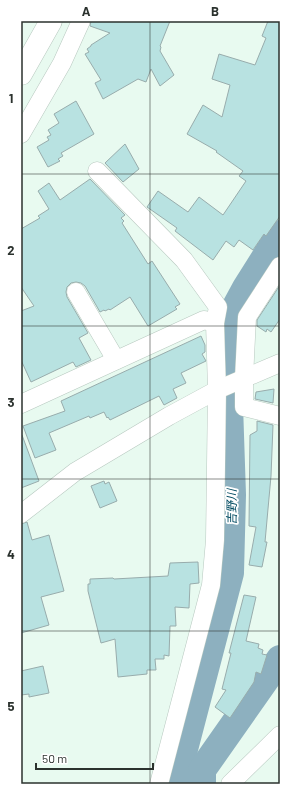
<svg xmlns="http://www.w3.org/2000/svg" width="301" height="805" font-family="Barlow,'Noto Sans JP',sans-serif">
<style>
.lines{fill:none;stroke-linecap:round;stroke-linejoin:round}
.river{stroke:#8db0bf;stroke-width:28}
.building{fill:#b8e2e1;stroke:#98acac}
.minor-casing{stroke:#b7c8bf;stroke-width:19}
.major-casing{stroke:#b7c8bf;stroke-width:23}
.minor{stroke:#fff;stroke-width:18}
.major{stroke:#fff;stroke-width:22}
.grid{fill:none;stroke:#2b322e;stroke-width:1;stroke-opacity:0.55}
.labels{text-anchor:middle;stroke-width:3.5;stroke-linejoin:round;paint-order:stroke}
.water-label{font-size:12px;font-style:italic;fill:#004b61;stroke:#fff}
.neatline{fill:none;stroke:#2b322e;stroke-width:1.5}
.grid-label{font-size:13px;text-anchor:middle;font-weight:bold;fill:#2b322e}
</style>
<rect width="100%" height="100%" fill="#e8faf0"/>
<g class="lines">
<g class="river">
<path d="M183,784L177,776L230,573L232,495L228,375L233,312L246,288L280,234"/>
<path d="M202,784V770L280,659"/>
</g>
</g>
<g class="building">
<path d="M91,21H170L160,46L161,47L160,51L174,75L160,86L151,69L146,82L138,79L103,99L95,83L101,80L85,54L89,52L87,49L91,46V45L110,33L90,26Z"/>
<path d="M268,21H280V216L266,236L264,234L253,250L239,240L234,247L226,241L213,260L175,231L177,228L147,207L158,191L188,212L199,197L223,215L246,181L239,176L243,171L216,152L217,151L187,134L203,105L222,117L230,85L212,79L219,54L255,65L266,38L262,36Z"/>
<path d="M76,101L94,134L61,153L63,156L58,159L60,161L48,167L37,147L49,140L47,137L51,135L48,130L59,123L54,114Z"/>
<path d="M125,144L139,169L123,182L105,163Z"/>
<path d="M90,179L125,215L121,218L124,221L122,223L148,264L152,261L180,304L175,307L177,309L148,326L130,297L110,310L109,309L105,311L104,310L100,312L85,286L81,283L76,282L71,283L67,287L66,292L67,297L88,333L79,338L91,360L76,367L73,362L31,382L21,360V311L34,306L21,287V229L40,218L38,216L49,209L38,191L49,183L60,200Z"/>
<path d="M280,285V319L271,332L267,329L266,332L257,326V320Z"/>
<path d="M201,336L205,345V352L202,354L206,361L181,373L186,383L173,389L177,398L164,405L159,396L110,420L108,417L107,418L104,412L90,418L89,416L49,433L56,450L35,458L23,426L65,411L61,401Z"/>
<path d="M274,389L273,403L255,399L256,392Z"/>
<path d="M257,421L273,425L271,476L265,542H267L262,567L249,565L256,527L249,526L250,435L257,431Z"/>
<path d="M21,435H22L39,481L21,488Z"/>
<path d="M104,481L105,484L109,482L117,501L100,508L91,486Z"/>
<path d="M27,522L32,540L49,535L64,591L41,597L49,625L21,633V524Z"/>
<path d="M198,562L199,583L190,584L189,608L175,607L176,626H170L169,656L164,655V659H155L156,670H147V674L118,677L115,639L101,643L88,591V584H90V579L113,578L114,579L168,576L170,563Z"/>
<path d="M244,595L256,597L246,641L259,644L258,648L263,650L262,654L267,655L261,674L256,672L254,682L230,718L215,707L226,690L222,689L231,653H229Z"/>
<path d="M43,666L49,693L29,697V694L21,695V671Z"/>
</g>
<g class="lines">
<g class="minor-casing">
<g id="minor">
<path d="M21,134L62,63L81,21"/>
<path d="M97,171L184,260L218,307L215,323"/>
<path d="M280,266L247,317L244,378V407L280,416"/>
<path d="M76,292L116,360"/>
<path d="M21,404L204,320L215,323L217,390L215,540L211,585L159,784"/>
<path d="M21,514L75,472L169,416L217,390L280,363"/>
<path d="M230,784L280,735"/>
</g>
</g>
<g class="major-casing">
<path id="major" d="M21,74L51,21"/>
</g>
<use href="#minor" class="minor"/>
<use href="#major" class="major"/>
</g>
<path class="grid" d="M150,21V784M21,174H280M21,326H280M21,479H280M21,631H280"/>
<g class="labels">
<g class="water-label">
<text transform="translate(232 507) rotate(-90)" y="4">吉野川</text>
</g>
</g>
<rect width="301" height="805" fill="none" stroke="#ffffff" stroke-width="44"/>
<path d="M36 763v6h117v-6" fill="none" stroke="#2b322e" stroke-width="2"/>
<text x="42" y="763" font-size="12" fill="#2b322e" stroke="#ffffff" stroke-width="3" paint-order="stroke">50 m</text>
<rect x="22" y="22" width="257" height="761" class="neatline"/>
<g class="grid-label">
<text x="86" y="16">A</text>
<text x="215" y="16">B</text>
<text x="11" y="103">1</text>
<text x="11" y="255">2</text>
<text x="11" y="407">3</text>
<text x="11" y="559">4</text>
<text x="11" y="711">5</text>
</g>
</svg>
